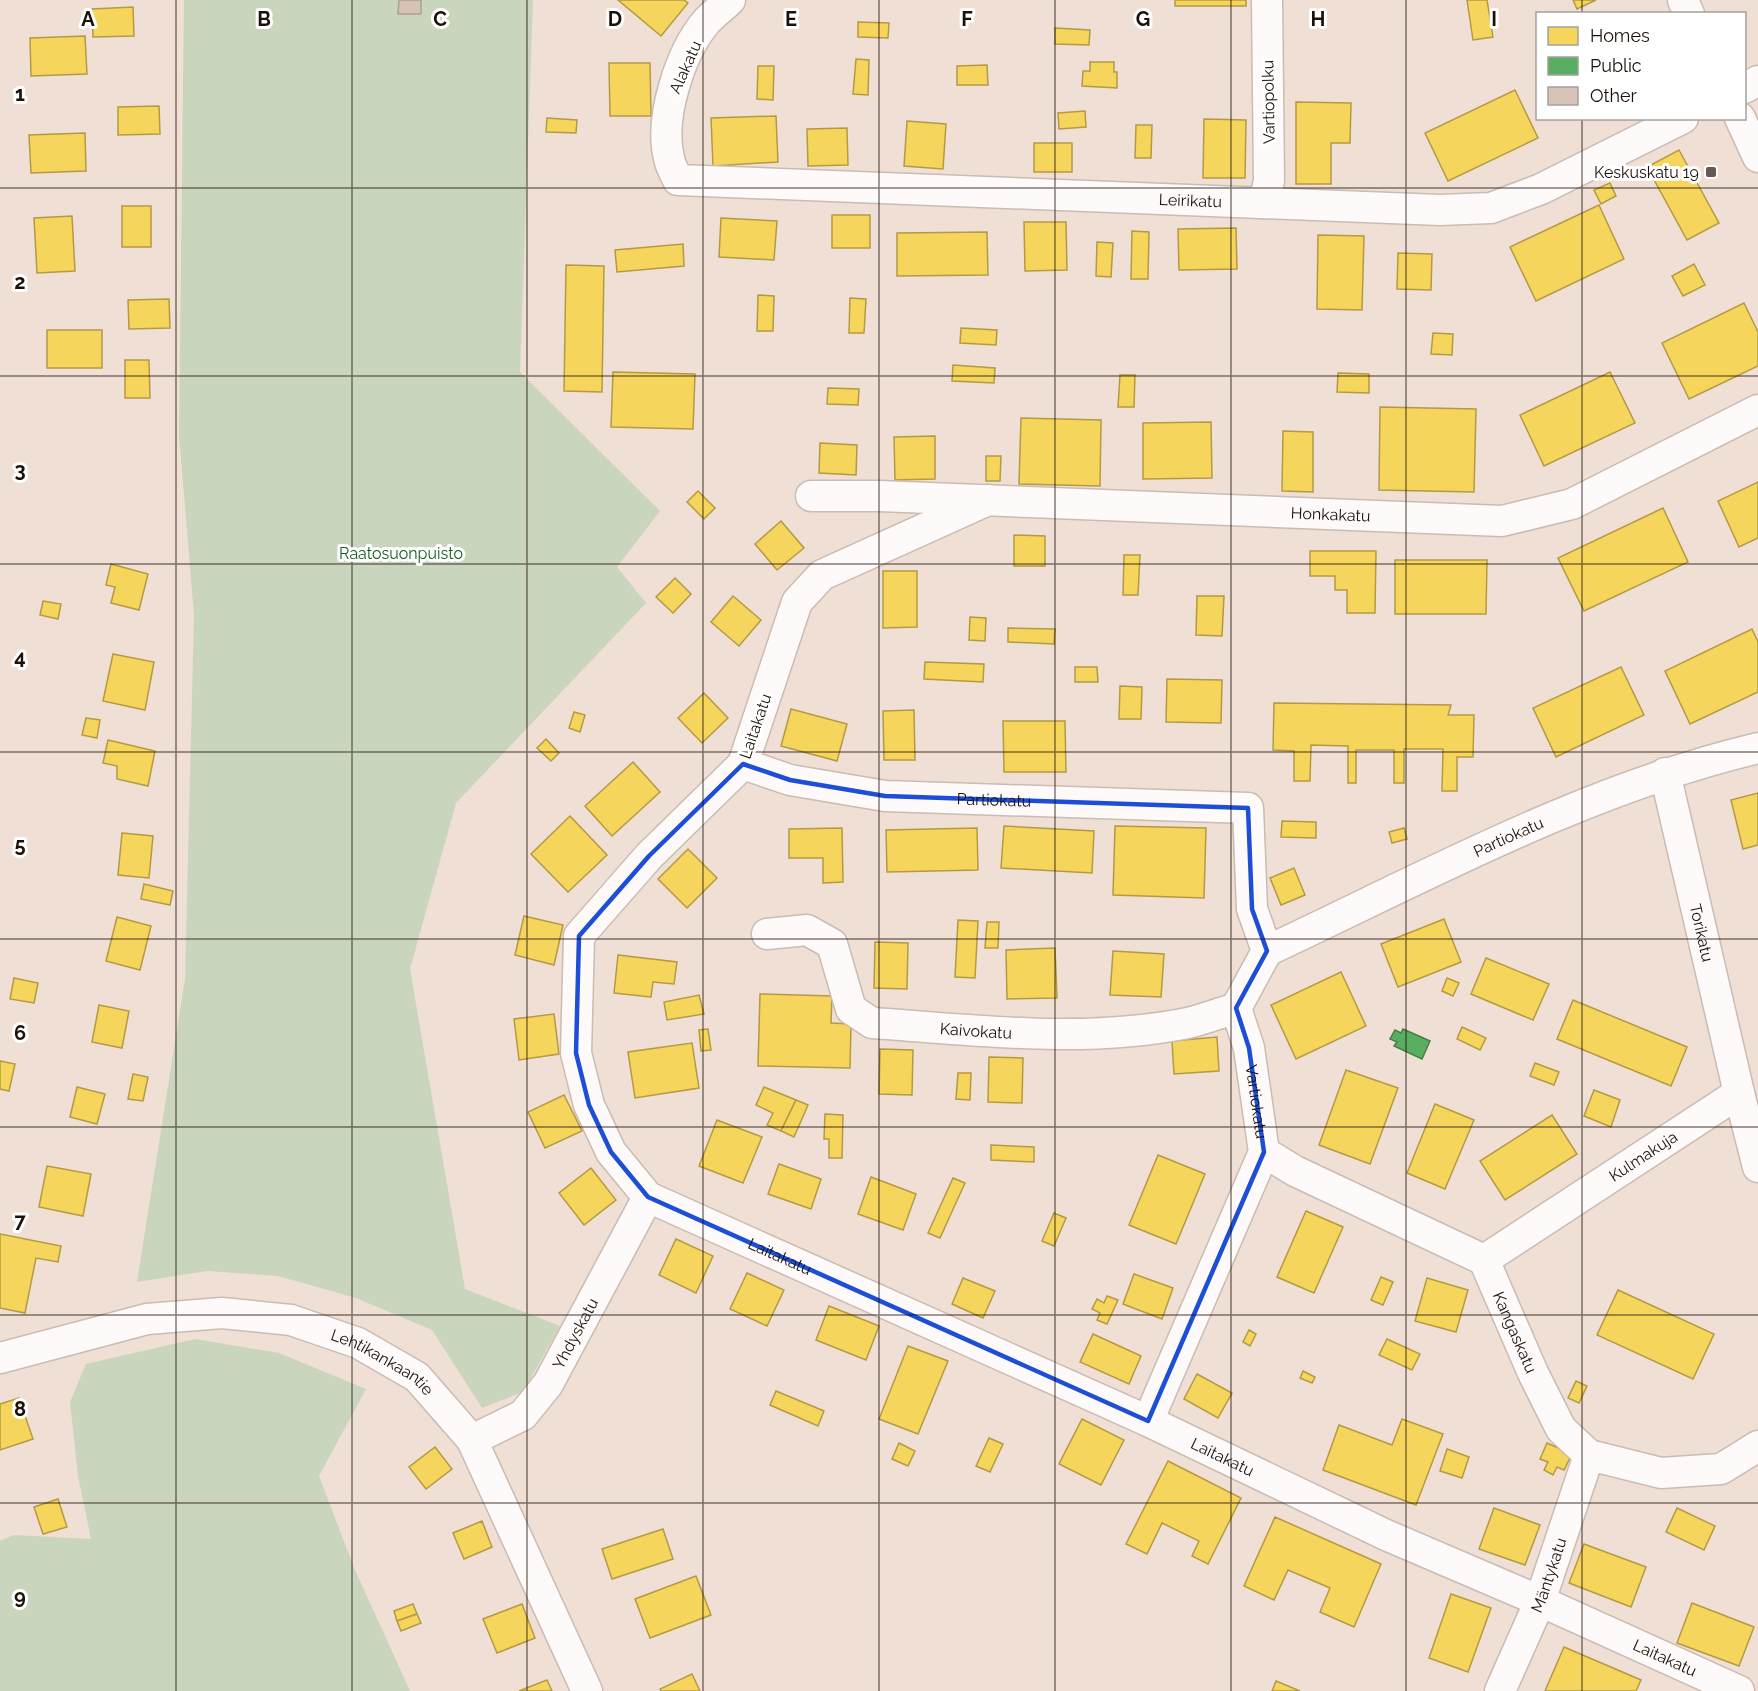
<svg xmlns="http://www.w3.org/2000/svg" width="1758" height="1691" font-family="Raleway,sans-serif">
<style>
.green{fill:#cad5be}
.homes{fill:#f6d55c;stroke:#b49a43;stroke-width:1.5}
.public{fill:#5aae61;stroke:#477f47;stroke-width:1.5}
.building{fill:#d6c3b6;stroke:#ac9f97;stroke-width:1.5}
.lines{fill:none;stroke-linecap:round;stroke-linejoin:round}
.minor-casing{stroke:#c9bcb3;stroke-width:33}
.minor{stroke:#fdfaf9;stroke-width:30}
.marked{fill:none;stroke:#1d4ed8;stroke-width:4.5;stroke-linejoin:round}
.grid{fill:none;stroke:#1b110a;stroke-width:1.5;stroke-opacity:0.55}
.poi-dot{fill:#665951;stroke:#fff;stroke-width:2}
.labels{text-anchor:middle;stroke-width:6;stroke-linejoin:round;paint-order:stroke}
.street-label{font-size:16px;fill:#1b110a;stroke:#fff}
.poi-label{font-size:16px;fill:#1b110a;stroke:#fff;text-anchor:end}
.park-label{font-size:16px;fill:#176022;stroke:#fff}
.grid-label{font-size:20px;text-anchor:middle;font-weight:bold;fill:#1b110a;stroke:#fff;stroke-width:6;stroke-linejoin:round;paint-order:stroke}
</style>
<rect width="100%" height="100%" fill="#f0dfd4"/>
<g class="green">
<path d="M184,0H533L520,372L660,511L617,567L646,603L456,803L410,969L465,1289L560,1326L523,1392L482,1408L432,1330L356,1298L278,1276L207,1271L137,1282L185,979L194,615L179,435Z"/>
<path d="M195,1339L279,1353L366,1389L319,1476L355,1570L410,1691H0V1541L14,1535L91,1539L78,1476L70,1402L86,1364Z"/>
</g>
<g class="homes">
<path d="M618,0H684L688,3L661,36Z"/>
<rect x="1175" y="0" width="71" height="6"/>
<path d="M1467,0H1487L1493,37L1473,40Z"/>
<path d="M1573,0H1596L1577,9Z"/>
<path d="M133,7L134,36L93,37L92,9Z"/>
<path d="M858,22L889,23L888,38L858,37Z"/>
<path d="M1055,28L1090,30L1089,45L1055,44Z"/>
<path d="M85,36L87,74L31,76L30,38Z"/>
<path d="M856,59L869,60L868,95L853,94Z"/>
<path d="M1090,62H1114V72H1117V88L1082,86L1083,71H1090Z"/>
<path d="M609,63H650L651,116H610Z"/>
<path d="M987,65L988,85H957V66Z"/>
<path d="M758,66H774L773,100L757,99Z"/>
<path d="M1515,90L1538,138L1448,181L1425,133Z"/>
<path d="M1296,102L1351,103L1350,143H1331V184H1296Z"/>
<path d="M159,106L160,134L118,135V107Z"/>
<path d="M1085,111L1086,127L1059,129L1058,113Z"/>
<path d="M776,116L778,162L713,166L711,118Z"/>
<path d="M547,118L577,120L576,133L546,132Z"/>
<path d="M1204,119L1246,120L1245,178H1203Z"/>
<path d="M907,121L946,124L943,169L904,166Z"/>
<path d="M1136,125H1152L1151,158H1135Z"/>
<path d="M847,128L848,165L808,166L807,129Z"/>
<path d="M85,133L86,171L31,173L29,135Z"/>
<rect x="1034" y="143" width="38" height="29"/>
<path d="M1679,150L1719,223L1687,240L1647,167Z"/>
<path d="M1610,183L1616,196L1601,204L1594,190Z"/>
<path d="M1599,205L1624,259L1536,301L1510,247Z"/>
<rect x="122" y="206" width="29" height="41"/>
<rect x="832" y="215" width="38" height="33"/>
<path d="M72,216L75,271L37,273L34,218Z"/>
<path d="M721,218L777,221L774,260L719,257Z"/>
<path d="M1024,222H1066L1067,270L1025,271Z"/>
<path d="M1236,228L1237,269L1179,270L1178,229Z"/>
<path d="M1132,231L1149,232L1148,279H1131Z"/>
<path d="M987,232L988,275L897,276V233Z"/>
<path d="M1318,235L1364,236L1362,310L1317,309Z"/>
<path d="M1097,242L1113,243L1111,277L1096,276Z"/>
<path d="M683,244L684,266L617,272L615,250Z"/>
<path d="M1398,253L1432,254L1431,290L1397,289Z"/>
<path d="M1694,264L1705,285L1683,296L1672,276Z"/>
<path d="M566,265L604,266L602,392L564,391Z"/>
<path d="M758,295L774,296L773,331H757Z"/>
<path d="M850,298L866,299L864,333H849Z"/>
<path d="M169,299L170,328L129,329L128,300Z"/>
<path d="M1744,303L1758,332V366L1689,399L1662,343Z"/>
<path d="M961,328L997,330L996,345L960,343Z"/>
<rect x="47" y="330" width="55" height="38"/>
<path d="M1433,333L1453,334L1452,355L1431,354Z"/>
<path d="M125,360H149L150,398H125Z"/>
<path d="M953,365L995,368L994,383L952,381Z"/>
<path d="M613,372L695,374L693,429L611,427Z"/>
<path d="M1610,372L1635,423L1544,466L1520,415Z"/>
<path d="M1338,373L1369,374V393L1337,392Z"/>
<path d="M1120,375H1135L1134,407H1118Z"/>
<path d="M828,388L859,389L858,405L827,404Z"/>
<path d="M1380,407L1476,409L1474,492L1379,490Z"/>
<path d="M1021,418L1101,420L1100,486L1019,484Z"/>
<path d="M1211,422L1212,478L1143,479V423Z"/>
<path d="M1283,431L1313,432V492L1282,491Z"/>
<path d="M935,436V479L895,480L894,437Z"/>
<path d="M820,443L857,445L856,475L819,473Z"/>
<path d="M986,456H1001L1000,481H986Z"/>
<path d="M1758,482V538L1739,547L1718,501Z"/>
<path d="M698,491L715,508L704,519L687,502Z"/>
<path d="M1663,508L1688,562L1584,611L1558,558Z"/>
<path d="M781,521L804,548L777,570L755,544Z"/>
<path d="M1014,535L1045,536V566H1014Z"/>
<path d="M1310,551H1376L1375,613H1347V590H1335V576H1310Z"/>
<path d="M1124,555H1140L1138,595H1123Z"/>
<path d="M1395,560H1487L1486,614H1395Z"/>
<path d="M111,564L148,574L139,610L111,603L115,587L106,585Z"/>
<path d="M883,571H917V627L883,628Z"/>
<path d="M675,578L691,594L673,613L656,597Z"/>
<path d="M733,596L761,620L739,646L711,622Z"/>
<path d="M1197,596H1224L1222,636L1196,635Z"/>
<path d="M43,601L61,604L58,619L40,615Z"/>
<path d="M970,617L986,618L985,641L969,640Z"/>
<path d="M1008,628L1055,629L1054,644L1008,642Z"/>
<path d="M1752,629L1758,642V692L1690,724L1665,671Z"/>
<path d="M113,654L154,662L145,710L103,701Z"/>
<path d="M925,662L984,664L983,682L924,679Z"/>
<path d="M1075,667H1097L1098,682H1075Z"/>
<path d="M1621,667L1644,715L1556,757L1533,708Z"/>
<path d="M1167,679L1222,680L1221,723L1166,722Z"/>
<path d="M1120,686L1142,687L1141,719H1119Z"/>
<path d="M704,693L728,718L702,743L678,718Z"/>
<path d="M1274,703L1451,705L1448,715H1474L1473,757H1457V791H1442L1443,749H1404V783H1394V750H1356V783H1348V746L1311,745L1310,781H1294V751L1273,750Z"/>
<path d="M791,709L847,724L837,761L781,746Z"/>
<path d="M914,710L915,760H884L883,711Z"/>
<path d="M574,712L585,715L580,732L569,728Z"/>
<path d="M86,718L100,720L97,738L82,735Z"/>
<path d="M1003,721H1065L1066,772H1004Z"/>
<path d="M546,739L559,753L551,761L537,748Z"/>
<path d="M108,740L155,751L148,786L117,779V766L103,763Z"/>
<path d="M633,762L660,792L612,836L585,806Z"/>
<path d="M1758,793V845L1743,849L1731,800Z"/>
<path d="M570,816L607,855L568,892L531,854Z"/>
<path d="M1282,821L1316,822V838L1281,837Z"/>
<path d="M1004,826L1094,831L1092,873L1001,868Z"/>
<path d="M1115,826L1206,828L1204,898L1113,895Z"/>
<path d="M842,828L843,882L823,883V858H789V829Z"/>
<path d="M977,828L978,870L887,872L886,830Z"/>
<path d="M1404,828L1407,839L1392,843L1389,832Z"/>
<path d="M122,833L153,836L149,878L118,875Z"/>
<path d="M688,849L717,878L687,908L658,879Z"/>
<path d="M1294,868L1305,895L1281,905L1270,878Z"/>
<path d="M144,884L173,891L170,905L141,899Z"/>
<path d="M524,916L563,925L554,965L515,955Z"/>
<path d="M117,917L151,926L140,970L106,961Z"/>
<path d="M1444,919L1461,962L1398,987L1381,944Z"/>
<path d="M958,920L978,921L975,978L955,977Z"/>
<path d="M987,922H999L998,948H985Z"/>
<path d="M875,942L908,943L907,989L874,988Z"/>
<path d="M1055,948L1057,998L1007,999L1006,950Z"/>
<path d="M1113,951L1164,954L1161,997L1110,995Z"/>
<path d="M618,955L677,962L674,984L653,982L651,997L614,993Z"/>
<path d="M1486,958L1549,984L1533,1020L1471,994Z"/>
<path d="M1341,972L1366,1026L1296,1059L1271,1005Z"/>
<path d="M14,978L38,983L34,1003L10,999Z"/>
<path d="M1447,978L1459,983L1453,996L1442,991Z"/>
<path d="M760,994L832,996L831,1023L851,1024L850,1068L758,1066Z"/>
<path d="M699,995L704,1014L667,1020L664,1002Z"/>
<path d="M1573,1000L1687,1047L1671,1086L1557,1039Z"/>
<path d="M99,1005L129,1011L122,1048L92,1042Z"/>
<path d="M554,1014L559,1054L519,1060L514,1019Z"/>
<path d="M1462,1027L1486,1038L1480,1050L1457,1039Z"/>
<path d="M708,1029L711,1050L701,1051L699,1030Z"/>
<path d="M1217,1037L1219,1071L1174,1074L1172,1041Z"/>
<path d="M692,1043L699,1088L635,1098L628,1052Z"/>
<path d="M880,1049L913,1050L912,1095L879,1094Z"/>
<path d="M989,1057L1023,1058L1022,1103L988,1102Z"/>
<path d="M0,1061L15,1064L9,1091L0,1089Z"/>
<path d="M1535,1063L1559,1072L1554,1085L1530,1076Z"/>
<path d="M1346,1070L1398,1088L1370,1164L1319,1145Z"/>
<path d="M958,1073H971L970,1100L956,1099Z"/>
<path d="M133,1074L148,1077L143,1101L128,1099Z"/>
<path d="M77,1087L105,1094L97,1124L70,1117Z"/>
<path d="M764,1087L796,1100L781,1131L767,1125L773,1113L756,1105Z"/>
<path d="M1594,1090L1620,1100L1611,1127L1584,1116Z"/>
<path d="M564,1095L582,1131L545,1148L528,1112Z"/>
<path d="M796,1100L808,1105L794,1137L781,1131Z"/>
<path d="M1435,1104L1474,1120L1445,1189L1407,1173Z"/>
<path d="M825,1114L843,1115L842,1158H829V1139H824Z"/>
<path d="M1552,1115L1577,1154L1505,1200L1480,1161Z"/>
<path d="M717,1120L762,1137L743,1183L699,1166Z"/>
<path d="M991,1145L1034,1147V1162L991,1160Z"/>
<path d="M1158,1155L1205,1174L1176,1244L1129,1225Z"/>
<path d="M779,1164L821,1179L811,1209L768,1194Z"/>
<path d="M47,1166L91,1174L83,1216L39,1207Z"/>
<path d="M591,1168L616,1200L584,1225L559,1193Z"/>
<path d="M871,1177L916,1194L903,1230L858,1214Z"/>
<path d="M953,1178L965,1183L940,1238L928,1233Z"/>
<path d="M1306,1211L1343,1227L1314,1293L1277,1277Z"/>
<path d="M1054,1213L1066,1218L1054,1246L1042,1241Z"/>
<path d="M0,1234L61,1246L58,1262L36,1258L25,1313L0,1308Z"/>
<path d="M676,1239L713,1256L696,1293L659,1275Z"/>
<path d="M747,1273L784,1290L767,1326L730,1309Z"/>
<path d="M1134,1274L1173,1288L1162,1319L1123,1304Z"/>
<path d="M1381,1277L1393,1282L1383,1305L1371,1300Z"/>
<path d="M963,1278L995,1291L983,1318L952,1304Z"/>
<path d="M1427,1278L1468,1290L1456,1332L1415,1321Z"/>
<path d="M1618,1290L1714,1334L1693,1379L1597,1335Z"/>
<path d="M1107,1296L1118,1300L1107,1324L1097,1320L1100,1313L1092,1309L1097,1299L1104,1303Z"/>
<path d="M829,1306L879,1326L866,1360L816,1340Z"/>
<path d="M1249,1330L1256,1334L1250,1346L1243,1342Z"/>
<path d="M1093,1334L1141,1356L1129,1384L1080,1362Z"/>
<path d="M1387,1339L1420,1354L1412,1370L1379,1355Z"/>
<path d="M908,1346L948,1361L918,1434L879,1419Z"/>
<path d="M1303,1371L1315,1377L1312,1383L1300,1378Z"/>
<path d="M1197,1374L1232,1393L1218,1418L1184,1399Z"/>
<path d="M1576,1381L1587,1386L1579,1403L1568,1398Z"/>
<path d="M776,1391L824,1411L818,1426L770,1405Z"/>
<path d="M19,1398L33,1439L0,1450V1404Z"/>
<path d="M1082,1419L1124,1440L1101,1485L1059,1464Z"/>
<path d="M1402,1419L1443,1434L1416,1505L1323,1470L1339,1425L1392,1445Z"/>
<path d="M989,1438L1003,1444L990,1472L976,1466Z"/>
<path d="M899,1443L915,1451L908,1466L892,1459Z"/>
<path d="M1547,1443L1572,1454L1564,1470L1557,1467L1553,1475L1544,1470L1548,1462L1540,1459Z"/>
<path d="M435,1447L452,1469L426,1489L409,1467Z"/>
<path d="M1447,1449L1469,1457L1462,1478L1440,1471Z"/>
<path d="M1168,1461L1241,1498L1208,1564L1192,1556L1199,1541L1162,1523L1147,1554L1126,1544Z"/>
<path d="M58,1499L67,1527L43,1534L34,1507Z"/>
<path d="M1494,1508L1540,1525L1525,1565L1479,1549Z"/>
<path d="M1677,1508L1715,1526L1704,1550L1666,1532Z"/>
<path d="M1275,1517L1381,1564L1354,1627L1320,1612L1330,1588L1288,1570L1274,1600L1244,1586Z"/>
<path d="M482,1521L492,1547L464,1559L453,1533Z"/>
<path d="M663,1529L673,1559L612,1579L602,1549Z"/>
<path d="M1584,1544L1646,1567L1631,1607L1569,1583Z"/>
<path d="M696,1576L711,1615L650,1638L635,1599Z"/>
<path d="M1451,1594L1491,1608L1468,1672L1429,1658Z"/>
<path d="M1692,1603L1754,1627L1739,1666L1677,1643Z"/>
<path d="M413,1604L417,1614L397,1621L394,1611Z"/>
<path d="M522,1604L535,1638L497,1653L483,1619Z"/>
<path d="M417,1614L421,1623L401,1631L397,1621Z"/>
<path d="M1564,1647L1641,1680L1636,1691H1545Z"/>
<path d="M692,1674L700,1691H661L660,1689Z"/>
<path d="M547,1680L552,1691H519Z"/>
<path d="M1276,1681L1300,1691H1272Z"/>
</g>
<path class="public" d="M1403,1029L1430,1041L1422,1059L1394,1046L1397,1042L1390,1039L1395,1030L1401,1033Z"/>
<path class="building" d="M399,0H421V14H398Z"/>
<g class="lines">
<g class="minor-casing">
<g id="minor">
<path id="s1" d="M730,0C723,7 713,14 706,22C680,53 659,118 669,158C670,166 675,173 678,180L1440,210L1491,208L1541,189L1683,118"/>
<path d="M1683,0L1689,14"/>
<path d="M1744,88L1758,81"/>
<path d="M1740,118L1758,157"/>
<path d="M1264,203L1269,181L1267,0"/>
<path id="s2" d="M811,496H879L1502,521L1572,504L1758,410"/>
<path id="s3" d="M988,500L822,575L797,602L743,764L649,856L579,936L576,1053L589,1105L611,1152L648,1197L1148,1421L1386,1535L1540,1601L1739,1691"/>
<path id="s4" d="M743,764L790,780L885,796L1248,808L1252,909L1267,951L1236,1008L1249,1048L1264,1152L1148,1421"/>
<path id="s5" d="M1665,773L1739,1093"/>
<path id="s6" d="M767,934L807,930L832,944L851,1009L872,1023C978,1030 1083,1044 1188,1023C1204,1019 1220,1013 1236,1008"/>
<path id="s7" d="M1267,951C1427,876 1585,789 1758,748"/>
<path id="s8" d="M1264,1152L1295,1171L1484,1260L1533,1373L1561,1429L1589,1455L1661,1473L1721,1469L1758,1446"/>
<path id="s9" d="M1484,1260L1739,1093L1758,1167"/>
<path id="s10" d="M0,1358L147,1319L222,1313L291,1320L358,1343L417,1377L472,1440L587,1691"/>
<path id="s11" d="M472,1440L523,1415L548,1384L648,1197"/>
<path id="s12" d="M1500,1691L1540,1601L1589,1455"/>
</g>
</g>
<use href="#minor" class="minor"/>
</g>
<path class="marked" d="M743,764L790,780L885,796L1248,808L1252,909L1267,951L1236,1008L1249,1048L1264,1152L1148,1421L648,1197L611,1152L589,1105L576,1053L579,936L649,856Z"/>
<path class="grid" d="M176,0V1691M352,0V1691M527,0V1691M703,0V1691M879,0V1691M1055,0V1691M1231,0V1691M1406,0V1691M1582,0V14M1582,118V1691M0,188H1758M0,376H1758M0,564H1758M0,752H1758M0,939H1758M0,1127H1758M0,1315H1758M0,1503H1758"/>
<rect class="poi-dot" x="1705" y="166" width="12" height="12" rx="3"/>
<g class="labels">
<g class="street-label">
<text transform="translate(685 67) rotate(-66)" y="6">Alakatu</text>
<text transform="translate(1268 102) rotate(-91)" y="6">Vartiopolku</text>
<text dy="6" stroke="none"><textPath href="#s1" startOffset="714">Leirikatu</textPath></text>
<text dy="6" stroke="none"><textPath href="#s2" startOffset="520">Honkakatu</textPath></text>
<text transform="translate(755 726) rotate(-71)" y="6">Laitakatu</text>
<text dy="6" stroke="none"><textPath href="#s4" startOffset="255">Partiokatu</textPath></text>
<text dy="6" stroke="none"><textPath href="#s7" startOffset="267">Partiokatu</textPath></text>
<text dy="6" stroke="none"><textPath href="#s5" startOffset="164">Torikatu</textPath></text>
<text dy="6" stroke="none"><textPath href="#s6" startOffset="266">Kaivokatu</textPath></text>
<text dy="6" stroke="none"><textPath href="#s4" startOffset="816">Vartiokatu</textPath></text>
<text dy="6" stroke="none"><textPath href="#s9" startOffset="190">Kulmakuja</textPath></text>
<text dy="6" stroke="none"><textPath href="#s3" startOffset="1053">Laitakatu</textPath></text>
<text dy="6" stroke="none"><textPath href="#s8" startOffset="324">Kangaskatu</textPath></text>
<text dy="6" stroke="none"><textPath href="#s11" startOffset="154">Yhdyskatu</textPath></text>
<text dy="6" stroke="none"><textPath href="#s10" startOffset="398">Lehtikankaantie</textPath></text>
<text dy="6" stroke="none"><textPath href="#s3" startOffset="1539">Laitakatu</textPath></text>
<text dy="6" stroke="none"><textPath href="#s12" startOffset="126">Mäntykatu</textPath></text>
<text dy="6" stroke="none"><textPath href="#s3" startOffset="2025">Laitakatu</textPath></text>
</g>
<g class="poi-label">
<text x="1699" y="178">Keskuskatu 19</text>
</g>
<g class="park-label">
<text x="401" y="559">Raatosuonpuisto</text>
</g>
</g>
<g class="grid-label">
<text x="88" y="26">A</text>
<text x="264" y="26">B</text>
<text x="440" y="26">C</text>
<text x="615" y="26">D</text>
<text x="791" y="26">E</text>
<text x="967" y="26">F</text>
<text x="1143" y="26">G</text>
<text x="1318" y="26">H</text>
<text x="1494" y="26">I</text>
<text x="20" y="101">1</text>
<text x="20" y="289">2</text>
<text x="20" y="477">3</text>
<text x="20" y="664">4</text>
<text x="20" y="852">5</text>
<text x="20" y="1040">6</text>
<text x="20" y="1228">7</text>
<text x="20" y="1416">8</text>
<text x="20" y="1604">9</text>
</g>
<rect x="1536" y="12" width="210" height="108" fill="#ffffff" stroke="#a4a09d" stroke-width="1.5"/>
<rect x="1548" y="27" width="30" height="18" fill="#f6d55c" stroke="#a4a09d" stroke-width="1.5"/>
<text x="1590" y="42" font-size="18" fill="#1b110a">Homes</text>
<rect x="1548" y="57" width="30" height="18" fill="#5aae61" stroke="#a4a09d" stroke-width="1.5"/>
<text x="1590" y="72" font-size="18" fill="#1b110a">Public</text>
<rect x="1548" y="87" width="30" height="18" fill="#d6c3b6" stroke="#a4a09d" stroke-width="1.5"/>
<text x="1590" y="102" font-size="18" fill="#1b110a">Other</text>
</svg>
